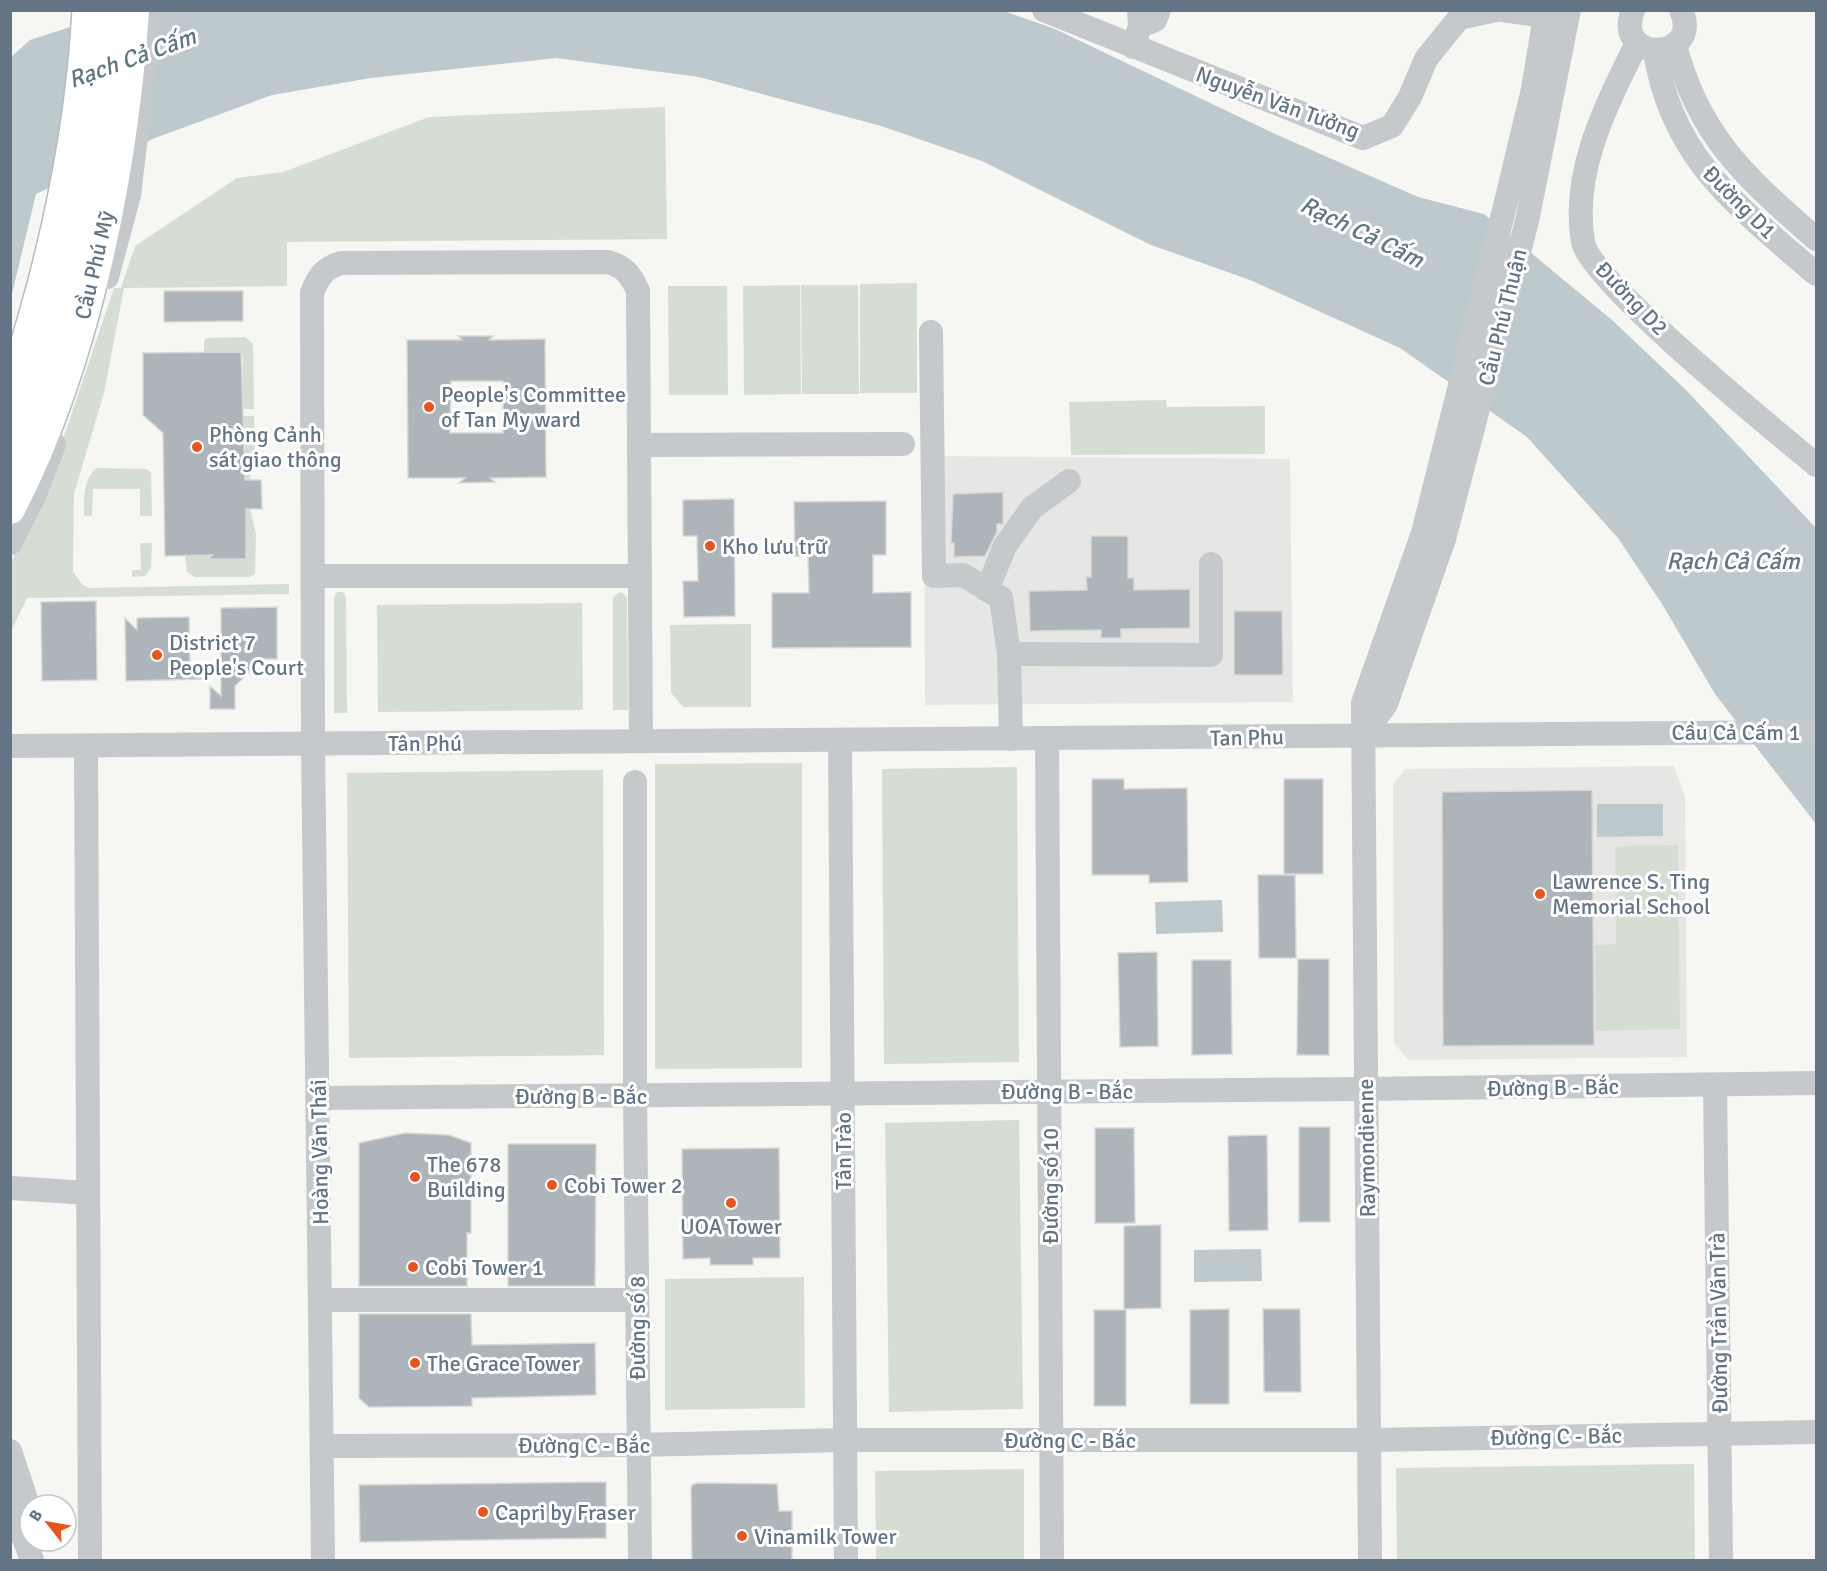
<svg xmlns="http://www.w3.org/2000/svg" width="1827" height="1571" font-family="Signika,sans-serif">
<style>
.built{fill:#e6e7e5}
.green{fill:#d6ded3}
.water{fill:#bec9ce}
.building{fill:#adb5ba;stroke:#d7d7d5;stroke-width:1.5;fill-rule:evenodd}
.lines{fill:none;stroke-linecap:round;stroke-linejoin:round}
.major-casing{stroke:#b8bcc0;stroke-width:33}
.highway-casing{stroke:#b7bbbe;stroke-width:36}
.minor{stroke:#c5c9cc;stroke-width:24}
.major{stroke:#fff;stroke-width:30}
.highway{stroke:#fff;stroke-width:33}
.poi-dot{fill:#ef5219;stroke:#fff;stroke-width:2}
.labels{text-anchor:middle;stroke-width:6;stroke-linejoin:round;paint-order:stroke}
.street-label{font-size:22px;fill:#637585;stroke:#fff}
.poi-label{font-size:22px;fill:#637585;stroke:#fff;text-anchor:start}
.water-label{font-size:24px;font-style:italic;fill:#5e7782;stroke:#fff}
</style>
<rect width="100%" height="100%" fill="#f6f6f2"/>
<g class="built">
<path d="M924,456L1290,459L1293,702L925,705Z"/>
<path d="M1674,766L1685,796L1687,1057L1408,1060L1394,1043L1393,785L1405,769Z"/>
</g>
<g class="green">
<path d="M665,107L667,239L287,242V286L124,288L104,393L74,494L73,572L83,585L90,588L289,584V594L27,598L11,631V563L59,451L114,288H121L135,246L237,178L283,172L429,117Z"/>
<path d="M917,283V393H860V284Z"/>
<path d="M800,285L801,394L744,395L743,286Z"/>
<path d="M801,285H858L859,394H802Z"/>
<path d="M668,286H727L728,395H669Z"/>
<path d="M245,337L253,344L254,409H241L243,359L241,352H204V341L207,338Z"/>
<path d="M1166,400L1167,407L1265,406V454L1071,455L1069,402Z"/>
<path d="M232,416H254L255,449L250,480H245V430L232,429Z"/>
<path d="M97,468L147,469L151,473L152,516H140V489H93L92,516H84C84,500 83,478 97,468Z"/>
<path d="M250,509L256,534L255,574L249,577H195L187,572L185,555H209L210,559H246V510Z"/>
<path d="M140,543H152L151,568L145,576L132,577V570H141Z"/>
<path d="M337,592H343L346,597L347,713H334V597Z"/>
<path d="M622,592L627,598L628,710H613V598L618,593Z"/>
<path d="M582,603L583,710L378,712L377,605Z"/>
<path d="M751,624V707H683L671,693L670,625Z"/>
<path d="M802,763V1068L655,1069V764Z"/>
<path d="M1017,767L1019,1062L884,1064L882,769Z"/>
<path d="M603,770L604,1055L349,1058L347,773Z"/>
<path d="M1678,845L1680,1029L1596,1031L1595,945L1616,944L1615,846Z"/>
<path d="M1019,1120L1023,1409L889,1412L885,1123Z"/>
<path d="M804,1277L805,1408L665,1410V1279Z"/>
<path d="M1694,1464L1695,1560H1397L1396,1468Z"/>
<path d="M1024,1469V1560H876L875,1471Z"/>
</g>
<g class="water">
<path d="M119,11H1004L1055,29L1273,133L1418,197L1484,214L1612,320L1685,389L1816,528V824L1715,694L1662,604L1618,538L1527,437L1400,348L1250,280L1151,245L982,161L881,126L699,77L556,58L371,78L272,95L155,138L36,194L11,298V57L30,40Z"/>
<path d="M1597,804H1663V836L1597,837Z"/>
<path d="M1222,900L1223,932L1156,934L1155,902Z"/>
<path d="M1261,1249L1262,1281L1194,1282V1250Z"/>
</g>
<g class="building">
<path d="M164,291H243V321L164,322Z"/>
<path d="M458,336H493L489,340L545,339L546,477L490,478L495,482L459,483L465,478H408L407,340H462ZM451,381H503V433H450Z"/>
<path d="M241,352L245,480H261L262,509H246V559H208L213,555L165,556L163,433L143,415V353Z"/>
<path d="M1003,492V524H997V532L985,556L954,557V543L951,544L953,494Z"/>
<path d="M734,499L735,616L684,617L683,581H698L697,536H683V500Z"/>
<path d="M886,501V555H873V593L911,592V647L772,648V593H809L808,556H795L794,502Z"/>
<path d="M1091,536H1128V578H1134V590L1190,589V628L1121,629V638H1101V630L1030,631L1029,591L1087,590L1086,577H1091Z"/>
<path d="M96,601L97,680L42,681L41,602Z"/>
<path d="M277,607V659H263L235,686V709H210V686L221,696V608Z"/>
<path d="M1234,611H1282L1283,675H1234Z"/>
<path d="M189,617L190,667L203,679L126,681L125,618L137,630V618Z"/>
<path d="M1092,779H1124V789L1187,788L1188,882L1149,883V875H1092Z"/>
<rect x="1284" y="779" width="39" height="95"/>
<path d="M1592,790L1594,1045L1443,1046L1442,792Z"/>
<path d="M1258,875H1295L1296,958H1259Z"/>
<path d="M1157,952L1158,1046L1120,1047L1118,953Z"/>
<path d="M1298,959H1329V1055H1297Z"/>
<path d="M1192,960H1231L1232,1054L1192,1055Z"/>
<rect x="1299" y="1127" width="31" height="95"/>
<path d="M1095,1128H1134L1135,1223H1095Z"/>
<path d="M405,1133L449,1135L471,1143V1233H467V1286H359V1143Z"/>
<path d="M1267,1135L1268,1230L1229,1231L1228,1136Z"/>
<path d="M508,1144H596L595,1286H508Z"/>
<path d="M779,1148L780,1258H753V1265H710V1258L683,1259L682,1149Z"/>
<path d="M1161,1225V1308L1124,1309V1226Z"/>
<path d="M1229,1309V1404H1190V1310Z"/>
<path d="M1263,1309H1300L1301,1392H1264Z"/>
<rect x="1094" y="1310" width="32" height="96"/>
<path d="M359,1314H471L472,1345L595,1343L596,1395L472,1398V1406L369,1407L359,1398Z"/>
<path d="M606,1482V1538L360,1542L359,1485Z"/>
<path d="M698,1483L777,1484L779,1511H792V1560H692L691,1489L692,1485Z"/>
</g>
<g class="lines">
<g class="major-casing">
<path id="major" d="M10,509C85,364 123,173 134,10"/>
</g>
<g class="highway-casing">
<g id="highway">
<path d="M10,394C24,361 33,324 43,289C67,198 84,105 89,10"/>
<path d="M10,460C66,315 103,166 113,10"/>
</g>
</g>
<g class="minor">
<path d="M1044,10L1363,138L1392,126L1410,97L1426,59L1459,18L1496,10"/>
<path d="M1502,10L1545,16"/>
<path d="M1633,10C1612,65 1704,61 1681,10"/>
<path d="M1140,26L1155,20L1159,10"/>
<path d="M1637,43C1607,104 1571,171 1583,242C1590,281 1777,432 1816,465"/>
<path d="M1675,45C1699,138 1747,178 1816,239"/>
<path d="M1133,47L1140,26L1139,10"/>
<path d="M1655,52C1672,160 1739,207 1816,274"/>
<path d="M107,277L129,195L151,10"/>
<path d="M931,332L934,576L963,575L1001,598L1009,654L1011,739"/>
<path d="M640,445L903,444"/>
<path d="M10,543L35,494L54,444"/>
<path d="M314,576H640"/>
<path d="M987,590L1005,546L1032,508L1069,481"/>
<path d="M1009,654L1211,655V564"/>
<path d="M1363,736L1386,704L1444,539L1527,221L1569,10"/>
<path d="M1047,739L1052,1560"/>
<path d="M840,741L846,1560"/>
<path d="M10,746L1816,732"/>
<path d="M86,746L90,1560"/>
<path d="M635,782V1095L640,1560"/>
<path d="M1715,1085L1721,1560"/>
<path d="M318,1098L1365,1089L1816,1083"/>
<path d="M10,1188L88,1193"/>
<path d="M321,1300H636"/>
<path d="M323,1446L638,1445L845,1440H1369L1816,1432"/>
<path d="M10,1451L30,1511"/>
<path d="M10,1501L32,1560"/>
<path d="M323,1560L313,744L312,293C318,277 324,268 341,263L608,262C625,267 631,275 638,291L641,741"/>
<path d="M1370,1560L1363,703L1423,533L1507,198L1533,89L1546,10"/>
</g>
<use href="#major" class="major"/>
<use href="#highway" class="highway"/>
</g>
<g class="poi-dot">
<circle cx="429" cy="407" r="6"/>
<circle cx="197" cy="447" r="6"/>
<circle cx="710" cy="546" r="6"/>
<circle cx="157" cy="655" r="6"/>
<circle cx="1540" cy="894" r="6"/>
<circle cx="415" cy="1177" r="6"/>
<circle cx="552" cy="1185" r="6"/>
<circle cx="731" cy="1203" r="6"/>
<circle cx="413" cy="1267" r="6"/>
<circle cx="415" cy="1363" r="6"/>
<circle cx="483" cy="1512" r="6"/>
<circle cx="742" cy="1536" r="6"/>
</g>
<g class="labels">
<g class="street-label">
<text transform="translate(1278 102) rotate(20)" y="8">Nguyễn Văn Tưởng</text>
<text transform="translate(1740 202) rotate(45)" y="8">Đường D1</text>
<text transform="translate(94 265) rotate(-77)" y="8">Cầu Phú Mỹ</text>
<text transform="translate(1632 298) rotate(46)" y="8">Đường D2</text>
<text transform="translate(1502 317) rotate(-76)" y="8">Cầu Phú Thuận</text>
<text x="1736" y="740">Cầu Cả Cấm 1</text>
<text transform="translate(1247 737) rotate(-1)" y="8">Tan Phu</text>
<text x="425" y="751">Tân Phú</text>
<text transform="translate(1553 1087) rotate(-1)" y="8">Đường B - Bắc</text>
<text x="1067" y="1099">Đường B - Bắc</text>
<text x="581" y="1104">Đường B - Bắc</text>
<text transform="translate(1366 1148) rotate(-91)" y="8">Raymondienne</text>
<text transform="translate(843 1151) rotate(-90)" y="8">Tân Trào</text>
<text transform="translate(319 1152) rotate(-91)" y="8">Hoàng Văn Thái</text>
<text transform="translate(1050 1186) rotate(-90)" y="8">Đường số 10</text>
<text transform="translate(1718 1323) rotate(-91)" y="8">Đường Trần Văn Trà</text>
<text transform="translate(637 1328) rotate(-90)" y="8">Đường số 8</text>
<text transform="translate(1556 1436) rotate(-1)" y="8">Đường C - Bắc</text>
<text x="1070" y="1448">Đường C - Bắc</text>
<text x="584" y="1453">Đường C - Bắc</text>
</g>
<g class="poi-label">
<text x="441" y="402">People's Committee<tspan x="441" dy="25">of Tan My ward</tspan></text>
<text x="209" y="442">Phòng Cảnh<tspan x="209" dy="25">sát giao thông</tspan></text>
<text x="722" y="554">Kho lưu trữ</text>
<text x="169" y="650">District 7<tspan x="169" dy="25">People's Court</tspan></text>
<text x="1552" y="889">Lawrence S. Ting<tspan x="1552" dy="25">Memorial School</tspan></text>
<text x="427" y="1172">The 678<tspan x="427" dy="25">Building</tspan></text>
<text x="564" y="1193">Cobi Tower 2</text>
<text x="731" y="1234" text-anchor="middle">UOA Tower</text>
<text x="425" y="1275">Cobi Tower 1</text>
<text x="427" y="1371">The Grace Tower</text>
<text x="495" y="1520">Capri by Fraser</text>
<text x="754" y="1544">Vinamilk Tower</text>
</g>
<g class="water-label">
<text transform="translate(132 58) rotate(-20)" y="8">Rạch Cả Cấm</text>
<text transform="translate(1362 232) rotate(26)" y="8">Rạch Cả Cấm</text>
<text x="1733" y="569">Rạch Cả Cấm</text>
</g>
</g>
<rect width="1827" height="1571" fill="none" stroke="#637585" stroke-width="24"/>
<g transform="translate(48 1523) rotate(301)"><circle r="28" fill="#ffffff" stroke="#c1c8ce" stroke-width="1.5"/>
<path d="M0-4.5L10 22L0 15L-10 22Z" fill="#ef5219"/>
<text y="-9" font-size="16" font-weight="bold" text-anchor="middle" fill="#637585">B</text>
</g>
</svg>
